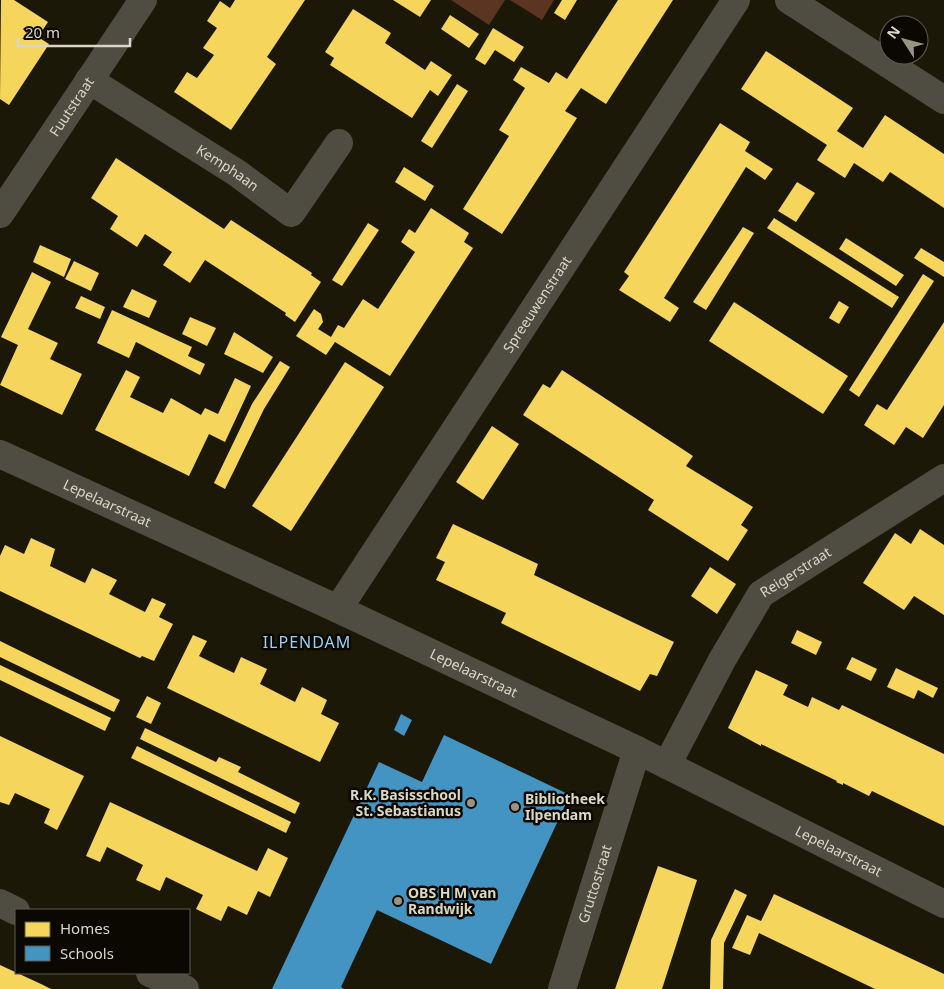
<svg xmlns="http://www.w3.org/2000/svg" width="944" height="989" font-family="'Noto Sans',sans-serif">
<style>
.green{fill:#5b3422}
.homes{fill:#f6d55c}
.schools{fill:#4393c3}
.lines{fill:none;stroke-linecap:round;stroke-linejoin:round}
.minor{stroke:#4f4d41;stroke-width:28}
.poi-dot{fill:#989483;stroke:#0b0801;stroke-width:2}
.labels{text-anchor:middle;stroke-width:5;stroke-linejoin:round;paint-order:stroke}
.street-label{font-size:14px;fill:#dad7c5;stroke:#0b0801}
.poi-label{font-size:14px;font-weight:bold;fill:#dad7c5;stroke:#0b0801;text-anchor:start}
.quarter-label{font-size:16px;letter-spacing:1px;fill:#97d0f7;stroke:#0b0801}
</style>
<rect width="100%" height="100%" fill="#1c1808"/>
<g class="green">
<path d="M451,0H505L489,25Z"/>
<path d="M510,0H554L542,20Z"/>
</g>
<g class="homes">
<path d="M1,0H14L48,22L38,37L49,44L9,105L0,99Z"/>
<path d="M235,0H305L267,57L276,64L231,130L174,92L187,72L197,78L214,55L203,48L217,28L207,21L220,1L230,8Z"/>
<path d="M393,0H431L420,17Z"/>
<path d="M562,0H577L565,20L554,13Z"/>
<path d="M618,0H673L606,104L581,88L565,111L577,118L502,234L463,209L509,136L499,130L525,88L513,80L521,67L549,83L556,72L567,79Z"/>
<path d="M353,9L391,33L385,43L425,70L431,61L452,75L438,96L430,90L412,118L330,65L334,58L325,52Z"/>
<path d="M450,15L479,34L469,48L441,29Z"/>
<path d="M493,28L524,47L514,62L495,50L485,65L475,59Z"/>
<path d="M766,51L853,108L837,131L863,148L885,115L944,154V208L890,172L883,182L854,163L845,178L817,160L827,145L741,89Z"/>
<path d="M457,84L468,91L432,148L421,141Z"/>
<path d="M720,123L750,142L745,151L773,169L765,180L746,167L664,298L679,308L670,322L619,290L629,276L624,272Z"/>
<path d="M116,158L224,229L231,220L312,273L311,275L321,282L295,322L285,315L286,313L205,260L190,283L163,265L172,252L145,234L137,247L110,229L118,216L91,198Z"/>
<path d="M404,167L434,186L425,201L395,182Z"/>
<path d="M797,182L815,193L796,222L778,211Z"/>
<path d="M431,208L469,233L464,242L473,248L390,376L335,342L326,355L296,336L314,309L321,314L323,322L318,329L331,337L338,325L344,328L363,299L378,309L415,252L401,242L409,229L415,233Z"/>
<path d="M774,218L899,297L892,308L767,228Z"/>
<path d="M368,223L379,230L342,286L332,280Z"/>
<path d="M743,227L754,233L706,310L693,302Z"/>
<path d="M846,238L904,275L896,286L839,249Z"/>
<path d="M40,245L71,259L64,277L33,262Z"/>
<path d="M921,248L944,262V277L914,258Z"/>
<path d="M74,261L99,273L91,291L65,279Z"/>
<path d="M32,272L51,282L28,329L58,343L50,359L82,374L62,415L0,385L18,345L1,337Z"/>
<path d="M923,274L934,281L859,397L849,390Z"/>
<path d="M132,289L157,301L149,318L123,307Z"/>
<path d="M81,296L105,307L100,319L75,308Z"/>
<path d="M839,301L849,307L839,324L829,318Z"/>
<path d="M734,302L848,376L823,414L709,341Z"/>
<path d="M112,310L192,347L188,356L205,364L200,375L136,342L129,358L97,343Z"/>
<path d="M190,317L216,328L207,346L182,334Z"/>
<path d="M944,322V405L923,438L906,427L894,445L864,425L877,404L887,410Z"/>
<path d="M234,332L273,357L263,373L224,354Z"/>
<path d="M280,361L290,367L264,409L225,489L214,483L252,404Z"/>
<path d="M345,362L384,387L291,531L252,506Z"/>
<path d="M126,370L140,377L130,397L163,413L171,398L201,415L205,408L218,414L235,378L251,386L225,442L209,434L189,476L95,430Z"/>
<path d="M562,370L693,456L686,466L753,507L741,525L748,530L728,561L648,510L654,500L523,415L543,384L550,388Z"/>
<path d="M492,426L519,444L483,500L456,482Z"/>
<path d="M453,524L538,564L534,575L674,642L657,676L650,674L640,691L501,623L506,613L436,580L445,562L436,558Z"/>
<path d="M920,529L944,545V615L914,596L904,610L863,583L895,533L911,544Z"/>
<path d="M31,538L55,549L50,566L85,583L92,568L117,580L109,594L145,612L152,598L166,604L159,617L173,624L154,661L142,656L140,658L0,591V556L5,545L24,554Z"/>
<path d="M710,567L736,584L717,614L691,596Z"/>
<path d="M797,630L822,642L816,655L791,643Z"/>
<path d="M193,635L207,641L199,656L215,664L234,673L241,657L267,669L260,684L295,702L302,687L327,700L321,714L339,723L320,762L167,688Z"/>
<path d="M0,641L120,700L114,712L0,657Z"/>
<path d="M852,657L877,669L871,681L846,669Z"/>
<path d="M0,665L111,718L105,731L0,680Z"/>
<path d="M896,668L938,688L933,698L918,690L914,699L887,687Z"/>
<path d="M756,670L788,685L783,695L808,707L812,697L839,710L842,705L944,754V826L872,791L869,796L843,783V785L836,782L837,781L761,744V746L728,728Z"/>
<path d="M147,696L161,703L151,724L136,717Z"/>
<path d="M145,728L216,762L219,757L241,767L238,772L300,803L295,814L140,739Z"/>
<path d="M0,736L84,776L57,830L44,823L50,809L15,793L9,805L0,802Z"/>
<path d="M137,746L291,822L286,833L131,758Z"/>
<path d="M110,802L257,871L268,848L288,858L270,897L258,891L247,915L228,906L221,921L196,909L203,895L166,877L160,891L136,880L143,865L107,847L100,862L86,856Z"/>
<path d="M658,866L697,880L662,989H615Z"/>
<path d="M735,889L747,895L724,943L723,989H710L711,940Z"/>
<path d="M774,894L944,974V989H875L759,933L750,955L732,948L747,915L761,921Z"/>
<path d="M0,965L41,984L51,989H0Z"/>
</g>
<g class="schools">
<path d="M401,714L412,720L404,736L394,730Z"/>
<path d="M444,735L570,795L491,964L377,910L341,987L344,989H272L379,762L422,782Z"/>
</g>
<g class="lines">
<g class="minor">
<path d="M789,0L944,100"/>
<path id="s1" d="M89,80L237,173L291,213L339,143"/>
<path id="s2" d="M0,214L143,0"/>
<path id="s3" d="M0,454L338,609L637,750L944,904"/>
<path id="s4" d="M338,609L736,0"/>
<path id="s5" d="M667,765L722,660L761,594L944,478"/>
<path d="M0,903L16,911"/>
<path d="M150,973L185,989"/>
<path id="s6" d="M562,989L637,750"/>
</g>
</g>
<g class="poi-dot">
<circle cx="471" cy="803" r="5"/>
<circle cx="515" cy="807" r="5"/>
<circle cx="398" cy="901" r="5"/>
</g>
<g class="labels">
<g class="street-label">
<text dy="5" stroke="none"><textPath href="#s2" startOffset="129">Fuutstraat</textPath></text>
<text dy="5" stroke="none"><textPath href="#s1" startOffset="164">Kemphaan</textPath></text>
<text dy="5" stroke="none"><textPath href="#s4" startOffset="364">Spreeuwenstraat</textPath></text>
<text dy="5" stroke="none"><textPath href="#s3" startOffset="118">Lepelaarstraat</textPath></text>
<text dy="5" stroke="none"><textPath href="#s5" startOffset="236">Reigerstraat</textPath></text>
<text dy="5" stroke="none"><textPath href="#s3" startOffset="522">Lepelaarstraat</textPath></text>
<text dy="5" stroke="none"><textPath href="#s3" startOffset="928">Lepelaarstraat</textPath></text>
<text dy="5" stroke="none"><textPath href="#s6" startOffset="110">Gruttostraat</textPath></text>
</g>
<g class="poi-label">
<text x="461" y="800" text-anchor="end">R.K. Basisschool<tspan x="461" dy="16">St. Sebastianus</tspan></text>
<text x="525" y="804">Bibliotheek<tspan x="525" dy="16">Ilpendam</tspan></text>
<text x="408" y="898">OBS H M van<tspan x="408" dy="16">Randwijk</tspan></text>
</g>
<g class="quarter-label">
<text x="307" y="648">ILPENDAM</text>
</g>
</g>
<rect x="15" y="909" width="175" height="65" fill="#0b0801" stroke="#5e5b4f"/>
<rect x="25" y="922" width="25" height="15" fill="#f6d55c" stroke="#5e5b4f"/>
<text x="60" y="934" font-size="15" fill="#dad7c5">Homes</text>
<rect x="25" y="946" width="25" height="15" fill="#4393c3" stroke="#5e5b4f"/>
<text x="60" y="959" font-size="15" fill="#dad7c5">Schools</text>
<g transform="translate(904 40) rotate(306)"><circle r="24" fill="#0b0801" stroke="#5e5b4f"/>
<path d="M0-4L9 19L0 12L-9 19Z" fill="#989483"/>
<text y="-8" font-size="14" font-weight="bold" text-anchor="middle" fill="#dad7c5">N</text>
</g>
<path d="M18 38v8h112v-8" fill="none" stroke="#dad7c5" stroke-width="2.5"/>
<text x="25" y="38" font-size="15" fill="#dad7c5" stroke="#0b0801" stroke-width="4" paint-order="stroke">20 m</text>
</svg>
